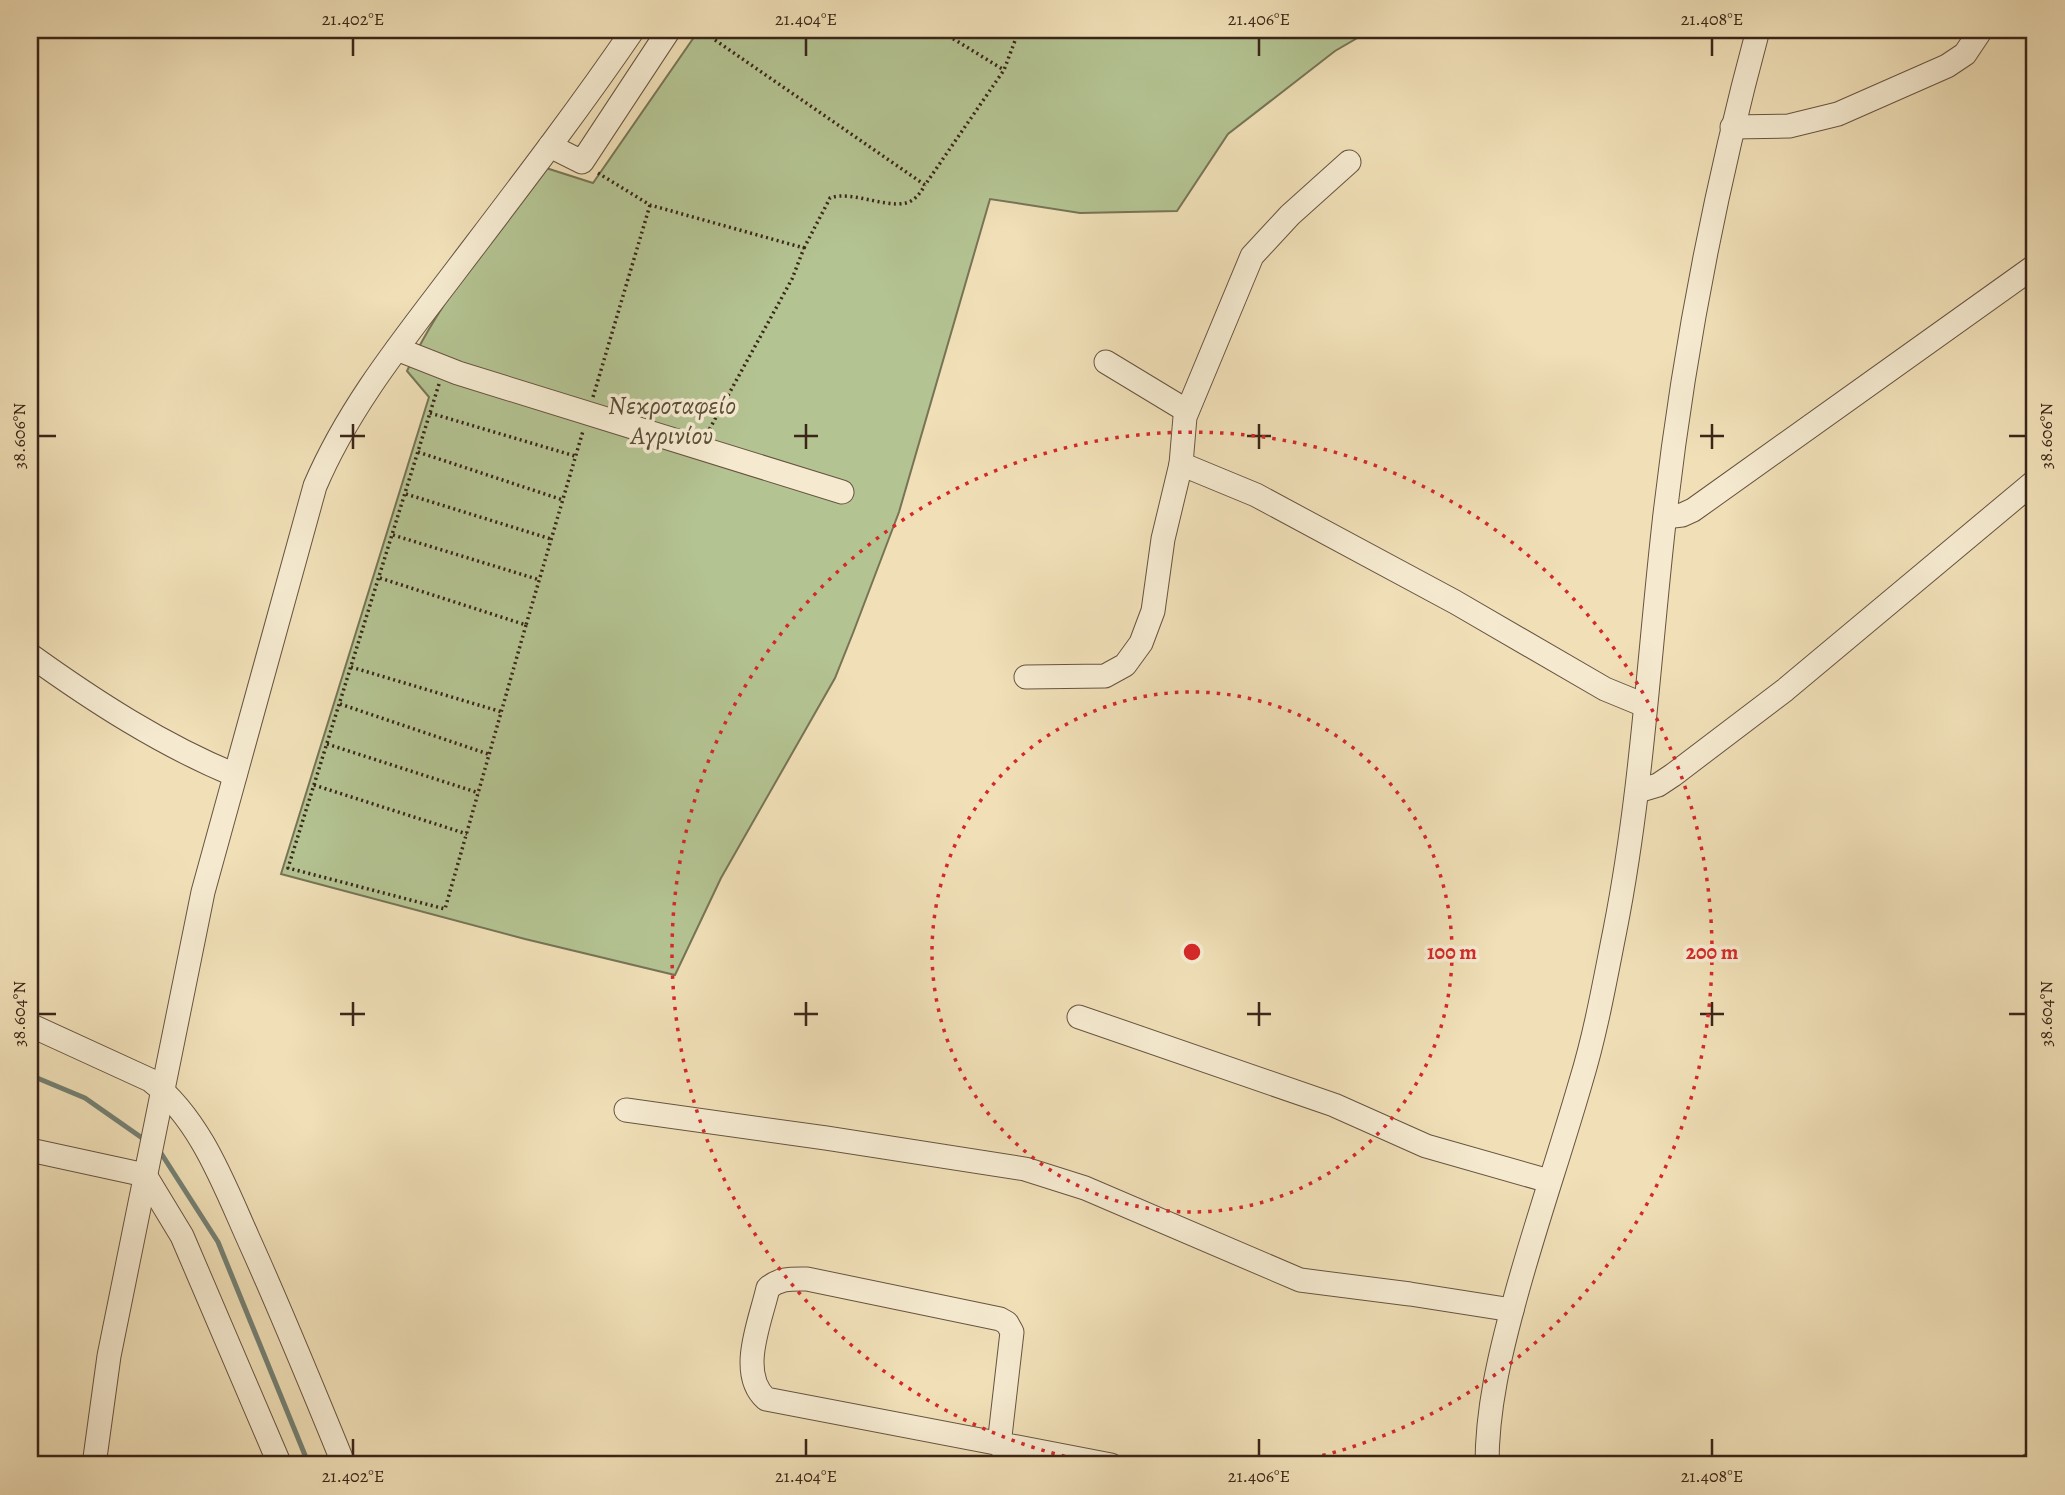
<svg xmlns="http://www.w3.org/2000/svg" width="2065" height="1495" font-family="Alegreya,serif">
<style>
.green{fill:#b4c392;stroke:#777455;stroke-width:2}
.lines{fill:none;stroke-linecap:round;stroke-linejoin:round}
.stream{stroke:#748073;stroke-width:5}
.minor-casing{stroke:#685440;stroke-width:25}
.path{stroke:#3a2518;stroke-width:3.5;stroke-dasharray:2 3.5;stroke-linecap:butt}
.minor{stroke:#f5ead0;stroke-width:23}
.ticks{fill:none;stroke:#3a2518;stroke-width:2.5}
.ring{fill:none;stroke:#d62828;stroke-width:3.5;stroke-dasharray:3.5 7}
.labels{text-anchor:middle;stroke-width:7;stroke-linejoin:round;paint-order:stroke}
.park-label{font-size:26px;font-style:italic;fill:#584c36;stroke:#f5ead0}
.centre{fill:#d62828;stroke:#f5ead0;stroke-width:3.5}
.ring-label{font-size:21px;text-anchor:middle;font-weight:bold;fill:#d62828;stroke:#f5ead0;stroke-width:7;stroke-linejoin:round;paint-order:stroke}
.neatline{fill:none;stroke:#3a2518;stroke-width:2.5}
.ticks-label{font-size:18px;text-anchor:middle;fill:#3a2518}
</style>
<rect width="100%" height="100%" fill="#f0dfb7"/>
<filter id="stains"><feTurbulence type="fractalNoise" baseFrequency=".00286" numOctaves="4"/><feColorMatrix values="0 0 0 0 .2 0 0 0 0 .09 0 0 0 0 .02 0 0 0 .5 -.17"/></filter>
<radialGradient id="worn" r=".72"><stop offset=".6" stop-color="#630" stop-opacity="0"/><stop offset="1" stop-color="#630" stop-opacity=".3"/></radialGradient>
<path class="green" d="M699,30H1371L1335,51L1228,134L1177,211L1080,213L990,199L899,512L853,633L835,678L721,878L675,975L525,939L281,874L429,397L407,371C441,297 497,232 546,168L593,183Z"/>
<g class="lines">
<g class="stream">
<path d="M30,1075L85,1098L145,1140"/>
<path d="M159,1150L218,1242L309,1465"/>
</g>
<g class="minor-casing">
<g id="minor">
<path d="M1732,127L1789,126L1838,114L1947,66L1965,54L1981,30"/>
<path d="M550,146L582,162L669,30"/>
<path d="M397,349L458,373L842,492"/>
<path d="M1106,362L1187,411"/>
<path d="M1181,464L1256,495L1455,602L1605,689L1644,705"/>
<path d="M1665,517L1682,515L1693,510L2032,268"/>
<path d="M30,655C94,701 162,745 235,775"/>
<path d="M1026,677L1105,676L1125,665L1141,643L1153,611L1163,539L1181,464L1185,417L1252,256L1290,215L1349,162"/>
<path d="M1638,791L1658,785L1673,775L1785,690L2035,481"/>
<path d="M1079,1017L1334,1105L1426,1146L1549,1181"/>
<path d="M30,1025L150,1080C200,1119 223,1182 248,1238C282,1313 313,1389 344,1465"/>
<path d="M626,1110L826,1138L1025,1169L1085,1188L1300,1280L1410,1294L1512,1310"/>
<path d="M30,1150L145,1175L182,1236L280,1465"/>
<path d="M999,1445L1012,1332L1007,1323L1000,1319L807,1279C791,1279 780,1278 768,1288C761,1320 737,1373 766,1399L1111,1465"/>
<path d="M94,1465L109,1356L203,892L315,486C349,406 404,339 457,269C517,190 577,112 633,30"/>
<path d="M1487,1465C1487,1408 1500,1354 1515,1299C1535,1225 1560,1154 1581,1081C1596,1032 1605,980 1615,930C1642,793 1649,653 1665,514C1684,350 1715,189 1758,30"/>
<path d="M2030,1465L2035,1462"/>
</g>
</g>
<g class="path">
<path d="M939,30L1004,70"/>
<path d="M1235,31V30"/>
<path d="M715,40L925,185L1004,70L1019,30"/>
<path d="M598,173L650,205L804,248L792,279L709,430"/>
<path d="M804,248L830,198C853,189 896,214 914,199C919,195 922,190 925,185"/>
<path d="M439,384L288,868L445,909L526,625"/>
<path d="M593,397L650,205"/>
<path d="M430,413L575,456"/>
<path d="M418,452L563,500"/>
<path d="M406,494L551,539"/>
<path d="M393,535L540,580"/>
<path d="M380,578L526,625L583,431"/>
<path d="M351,667L502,712"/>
<path d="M340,704L491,755"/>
<path d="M327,744L479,793"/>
<path d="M314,785L467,834"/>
</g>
<use href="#minor" class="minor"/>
</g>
<path class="ticks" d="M353,38V56M806,38V56M1259,38V56M1712,38V56M353,424V449M806,424V449M1259,424V449M1712,424V449M38,436H56M340,436H365M794,436H818M1247,436H1271M1700,436H1724M2009,436H2026M353,1002V1026M806,1002V1026M1259,1002V1026M1712,1002V1026M38,1014H56M340,1014H365M794,1014H818M1247,1014H1271M1700,1014H1724M2009,1014H2026M353,1439V1456M806,1439V1456M1259,1439V1456M1712,1439V1456"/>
<g class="ring">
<circle cx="1192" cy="952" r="260"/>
<path d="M1106 1465A520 520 0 1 1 1278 1465"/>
</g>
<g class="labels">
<g class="park-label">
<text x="672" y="414">Νεκροταφείο<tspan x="672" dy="30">Αγρινίου</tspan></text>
</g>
</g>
<circle cx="1192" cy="952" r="10" class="centre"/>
<g class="ring-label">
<text x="1452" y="959">100 m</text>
<text x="1712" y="959">200 m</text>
</g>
<rect width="2065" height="1495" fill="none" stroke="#f0dfb7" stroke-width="77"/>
<rect x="38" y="38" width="1988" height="1418" class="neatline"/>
<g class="ticks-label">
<text x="353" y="25">21.402°E</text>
<text x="806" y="25">21.404°E</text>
<text x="1259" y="25">21.406°E</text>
<text x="1712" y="25">21.408°E</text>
<text transform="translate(19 436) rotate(-90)" y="6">38.606°N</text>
<text transform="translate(2046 436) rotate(-90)" y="6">38.606°N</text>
<text transform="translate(19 1014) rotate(-90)" y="6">38.604°N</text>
<text transform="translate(2046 1014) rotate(-90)" y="6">38.604°N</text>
<text x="353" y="1482">21.402°E</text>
<text x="806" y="1482">21.404°E</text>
<text x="1259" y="1482">21.406°E</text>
<text x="1712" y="1482">21.408°E</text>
</g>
<rect width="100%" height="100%" filter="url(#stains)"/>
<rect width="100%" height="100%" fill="url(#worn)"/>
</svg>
